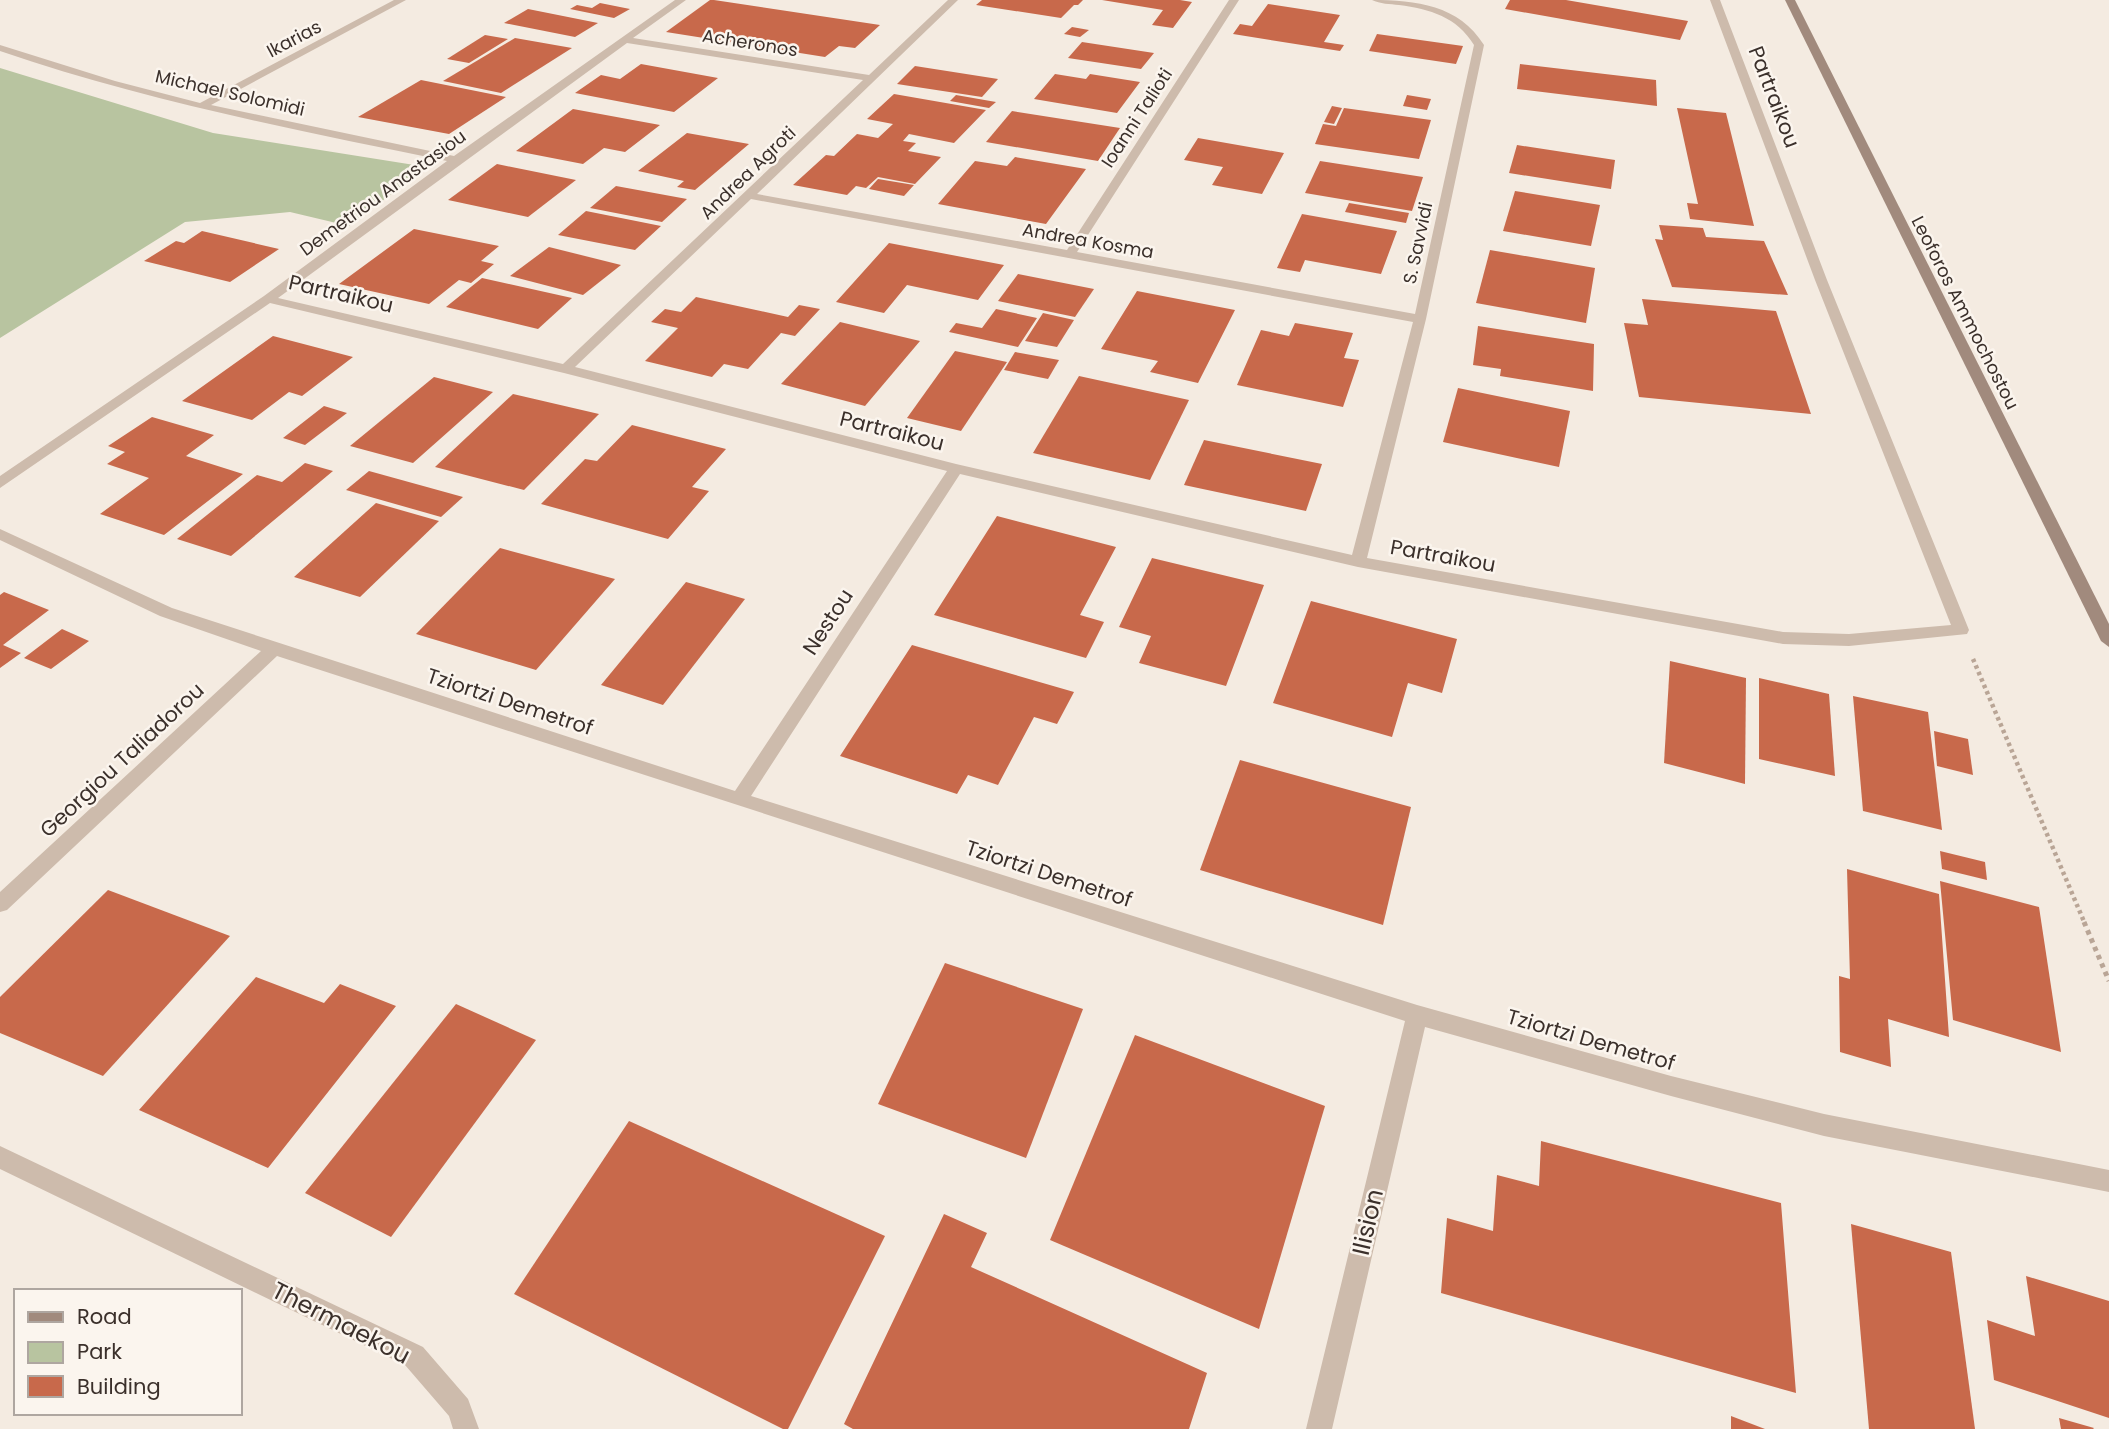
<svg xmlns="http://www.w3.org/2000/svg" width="2109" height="1429" font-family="Poppins,sans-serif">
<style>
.green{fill:#b8c4a0}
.building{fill:#c8694b}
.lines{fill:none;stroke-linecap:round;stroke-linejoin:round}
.path-far1{stroke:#b9a596;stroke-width:4.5;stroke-dasharray:3.5 3.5;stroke-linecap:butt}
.path{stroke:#b9a596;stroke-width:5;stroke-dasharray:4.5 4.5;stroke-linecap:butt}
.street{fill:#cdbbac;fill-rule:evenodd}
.secondary{fill:#a18a7d;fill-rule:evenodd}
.labels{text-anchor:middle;stroke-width:5;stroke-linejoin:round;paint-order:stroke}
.far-street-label{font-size:18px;fill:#3b302b;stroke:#fbf5ee}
.street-label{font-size:21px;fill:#3b302b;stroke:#fbf5ee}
.near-street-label{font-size:24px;fill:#3b302b;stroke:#fbf5ee}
</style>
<rect width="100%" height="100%" fill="#f4ebe1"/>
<!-- green -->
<polygon class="green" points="0,68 213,133 427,167 349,226 290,212 185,222 0,338"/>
<!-- building -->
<g class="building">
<polygon points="710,0 714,0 880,25 855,48 839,46 825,57 666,32"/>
<polygon points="982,0 1083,0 1078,5 1074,5 1061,18 976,5"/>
<polygon points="1102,0 1180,0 1192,2 1173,28 1152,25 1163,10"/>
<polygon points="1510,0 1566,0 1688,21 1680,40 1505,9"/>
<polygon points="600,3 630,9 614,18 570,9 577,5 592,8"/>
<polygon points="1268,4 1340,15 1324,42 1344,45 1340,51 1233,34 1240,24 1252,26"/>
<polygon points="528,9 598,23 575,37 504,23"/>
<polygon points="1072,27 1089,30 1080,37 1064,34"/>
<polygon points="1377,34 1463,46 1456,64 1369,51"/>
<polygon points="485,35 508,39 469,63 447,59"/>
<polygon points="515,38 572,48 501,93 443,81"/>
<polygon points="1082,42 1154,53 1141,69 1068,58"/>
<polygon points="641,64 718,78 674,112 575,93 601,75 620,79"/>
<polygon points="1520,64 1656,80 1657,106 1517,89"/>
<polygon points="915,66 998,79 982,97 897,84"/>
<polygon points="1055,74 1086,79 1090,74 1140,82 1117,113 1034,99"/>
<polygon points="421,80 506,97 449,134 358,117"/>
<polygon points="894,94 986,110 954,143 909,134 903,141 916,143 908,151 941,157 915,184 878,177 866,188 856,186 847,195 793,185 826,155 834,156 857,134 878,138 893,124 867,119"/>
<polygon points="956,95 996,102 989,108 950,101"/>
<polygon points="1407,95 1431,99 1427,110 1403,106"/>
<polygon points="1332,106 1342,108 1334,124 1324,122"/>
<polygon points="1344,108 1431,120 1419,159 1315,144 1323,124 1336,126"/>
<polygon points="1677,108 1726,113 1754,226 1690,219 1687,203 1698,204"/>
<polygon points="573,109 660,125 625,152 604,148 583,164 516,151"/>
<polygon points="1012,111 1120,128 1098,161 986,142"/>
<polygon points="687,133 749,144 695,190 677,187 684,181 638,171"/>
<polygon points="1198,138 1284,153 1262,194 1212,185 1223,167 1184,160"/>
<polygon points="1517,145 1615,160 1611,189 1509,173"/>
<polygon points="1015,157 1086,169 1046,224 938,204 975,161 1007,166"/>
<polygon points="1320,161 1423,177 1412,211 1305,193"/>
<polygon points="497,164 576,180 528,217 448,200"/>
<polygon points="878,179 914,185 904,196 869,189"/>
<polygon points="616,186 687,199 662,222 590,208"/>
<polygon points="1515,191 1600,205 1591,246 1503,231"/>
<polygon points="1349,203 1409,213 1406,223 1345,212"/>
<polygon points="586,211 661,226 635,250 558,235"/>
<polygon points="1302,214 1397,231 1381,274 1305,260 1300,272 1277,268"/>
<polygon points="1659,225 1703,228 1706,237 1764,241 1788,295 1672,287 1655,239 1663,240"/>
<polygon points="414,229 499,246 481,261 494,264 471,283 459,280 429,304 339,284"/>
<polygon points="202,231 279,249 230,282 144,261 176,241 184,243"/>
<polygon points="889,243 1004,265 978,300 907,285 884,313 836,302"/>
<polygon points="549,247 621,265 583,295 510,276"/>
<polygon points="1490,250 1595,268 1586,323 1476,303"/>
<polygon points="1018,274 1094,289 1075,317 998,301"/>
<polygon points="482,278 572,298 538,329 446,307"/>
<polygon points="1137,291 1235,310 1198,383 1150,372 1158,361 1101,349"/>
<polygon points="696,297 788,317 799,305 820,309 795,336 781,333 748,369 724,364 712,377 645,361 678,328 651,322 665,309 681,312"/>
<polygon points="1642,299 1776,311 1811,414 1639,397 1624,323 1648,325"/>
<polygon points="996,309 1037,318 1018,347 949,332 956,323 982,328"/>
<polygon points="1043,313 1074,320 1057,347 1025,341"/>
<polygon points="840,322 920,341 865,406 781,384"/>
<polygon points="1295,323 1353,333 1344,358 1359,360 1343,407 1237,385 1261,330 1289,336"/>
<polygon points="1478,326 1594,344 1593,391 1500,376 1501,369 1473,365"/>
<polygon points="273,336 353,357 302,396 289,392 252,420 182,401"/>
<polygon points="955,351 1007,362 961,431 907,418"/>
<polygon points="1015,352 1059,360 1048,379 1004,370"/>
<polygon points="1079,376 1189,400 1150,480 1033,453"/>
<polygon points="434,377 493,392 413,463 350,446"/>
<polygon points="1458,388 1570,411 1559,467 1443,442"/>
<polygon points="513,394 599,414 524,490 435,467"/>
<polygon points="324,406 347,413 305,445 283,438"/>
<polygon points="152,417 214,435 186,456 243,474 164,535 100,514 149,478 107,464 125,452 108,446"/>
<polygon points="632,425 726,449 692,487 709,491 668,539 541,504 585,459 597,461"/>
<polygon points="1204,440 1322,464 1306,511 1184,485"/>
<polygon points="305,463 333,471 231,556 177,539 257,475 282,482"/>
<polygon points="369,471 463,497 441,517 346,490"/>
<polygon points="376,503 439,521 360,597 294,577"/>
<polygon points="997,516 1116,547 1080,615 1104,622 1086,658 934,615"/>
<polygon points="500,548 615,579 536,670 416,634"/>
<polygon points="1152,558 1264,585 1226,686 1139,663 1151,636 1119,627"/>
<polygon points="686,582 745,599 663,705 601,685"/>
<polygon points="4,592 49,610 3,645 21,653 0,668 0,595"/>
<polygon points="1311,601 1457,639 1442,693 1408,683 1392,737 1273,703"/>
<polygon points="62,629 89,641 51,669 24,658"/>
<polygon points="912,645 1074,692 1057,724 1034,717 998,785 968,775 957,794 840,756"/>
<polygon points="1670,661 1746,678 1745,784 1664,763"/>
<polygon points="1759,678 1829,694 1835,776 1759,759"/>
<polygon points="1853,696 1928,712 1942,830 1863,811"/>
<polygon points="1934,731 1968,739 1973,775 1937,766"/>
<polygon points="1240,760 1411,807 1383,925 1200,870"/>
<polygon points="1940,851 1985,862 1987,880 1942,869"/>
<polygon points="1847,869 1939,894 1949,1037 1888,1019 1891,1067 1840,1052 1839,976 1850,979"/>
<polygon points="1940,881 2039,907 2061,1052 1953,1020"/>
<polygon points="108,890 230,936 103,1076 0,1033 0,997"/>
<polygon points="945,963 1083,1009 1026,1158 878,1104"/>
<polygon points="256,977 324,1003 340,984 396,1006 268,1168 139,1110"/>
<polygon points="456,1004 536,1040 391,1237 305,1193"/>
<polygon points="1135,1035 1325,1106 1259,1329 1050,1240"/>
<polygon points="629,1121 885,1236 788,1429 783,1429 514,1294"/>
<polygon points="1541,1141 1781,1203 1796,1393 1441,1293 1447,1218 1493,1231 1497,1175 1539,1186"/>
<polygon points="944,1214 987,1233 971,1267 1207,1373 1189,1429 853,1429 844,1424"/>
<polygon points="1851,1224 1951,1252 1975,1429 1869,1429"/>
<polygon points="2026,1276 2109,1301 2109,1418 1994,1380 1987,1320 2035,1336"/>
<polygon points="1731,1416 1765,1429 1731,1429"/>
<polygon points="2059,1418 2094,1428 2093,1429 2061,1429"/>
</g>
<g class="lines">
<!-- path-far1 -->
<polyline class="path-far1" points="1973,659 2085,924"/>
<!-- path -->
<polyline class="path" points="2084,922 2109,981"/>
<!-- street -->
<g class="street">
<path d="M394 0H406L211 105 454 156 675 0H686L633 38 869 75 948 0H958L757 194 1067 250 1229 0H1239L1077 252 1415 314 1474 45C1457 17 1430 9 1399 5 1390 4 1380 4 1372 0 1416 0 1459 5 1484 45L1426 319 1367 558 1783 632 1849 634 1951 625 1815 280 1710 0H1720L1827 280 1969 630 1967 634 1849 646 1783 644 1358 567 960 474 751 796 1417 1005 1671 1076 1824 1114 2109 1170V1192L1824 1136 1671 1096 1425 1027 1332 1429H1306L1405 1021 277 656 7 910 0 912V892L261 651 160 616 0 540V529L172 608 735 791 947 471 564 373 270 303 0 488V476L264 296 447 161C296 130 146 101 0 51V45L115 81 200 103ZM627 43 863 80 563 364 278 298ZM751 199 1413 322 1352 555 956 464 575 367Z"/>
<polygon points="0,1146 423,1347 468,1399 479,1429 453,1429 449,1416 405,1365 0,1169"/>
</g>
<!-- secondary -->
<polygon class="secondary" points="1785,0 1795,0 2109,624 2109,647 2101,641"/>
</g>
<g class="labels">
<!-- far-street labels -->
<g class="far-street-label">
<text transform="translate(294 39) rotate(-28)" y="6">Ikarias</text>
<text transform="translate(750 43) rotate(9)" y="6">Acheronos</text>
<text transform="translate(230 93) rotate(13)" y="6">Michael Solomidi</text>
<text transform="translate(1137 118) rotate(-57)" y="6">Ioanni Talioti</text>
<text transform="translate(748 173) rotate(-44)" y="6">Andrea Agroti</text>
<text transform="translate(383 193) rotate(-36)" y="6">Demetriou Anastasiou</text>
<text transform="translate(1088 241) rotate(10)" y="6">Andrea Kosma</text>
<text transform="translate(1418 243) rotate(-78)" y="6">S. Savvidi</text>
<text transform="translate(1965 313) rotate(63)" y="6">Leoforos Ammochostou</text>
</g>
<!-- street labels -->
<g class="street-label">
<text transform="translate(1774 97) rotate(69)" y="7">Partraikou</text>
<text transform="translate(341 294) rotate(13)" y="7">Partraikou</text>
<text transform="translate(892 431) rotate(14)" y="7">Partraikou</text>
<text transform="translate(1443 556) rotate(10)" y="7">Partraikou</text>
<text transform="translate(828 622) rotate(-57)" y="7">Nestou</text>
<text transform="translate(510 702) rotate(18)" y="7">Tziortzi Demetrof</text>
<text transform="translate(122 760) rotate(-43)" y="7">Georgiou Taliadorou</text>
<text transform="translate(1049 874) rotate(18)" y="7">Tziortzi Demetrof</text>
<text transform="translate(1591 1040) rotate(16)" y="7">Tziortzi Demetrof</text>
</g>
<!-- near-street labels -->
<g class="near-street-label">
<text transform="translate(1368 1222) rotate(-77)" y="8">Ilision</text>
<text transform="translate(341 1323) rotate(27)" y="8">Thermaekou</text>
</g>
</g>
<!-- legend -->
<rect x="14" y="1289" width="228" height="126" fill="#fbf5ee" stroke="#aea6a0" stroke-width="2"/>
<rect x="28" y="1312" width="35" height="10" fill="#a18a7d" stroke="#aea6a0" stroke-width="2"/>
<text x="77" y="1324" font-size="21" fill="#3b302b">Road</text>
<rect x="28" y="1342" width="35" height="21" fill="#b8c4a0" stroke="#aea6a0" stroke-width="2"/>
<text x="77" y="1359" font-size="21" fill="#3b302b">Park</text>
<rect x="28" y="1376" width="35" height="21" fill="#c8694b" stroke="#aea6a0" stroke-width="2"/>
<text x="77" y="1394" font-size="21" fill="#3b302b">Building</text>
</svg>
